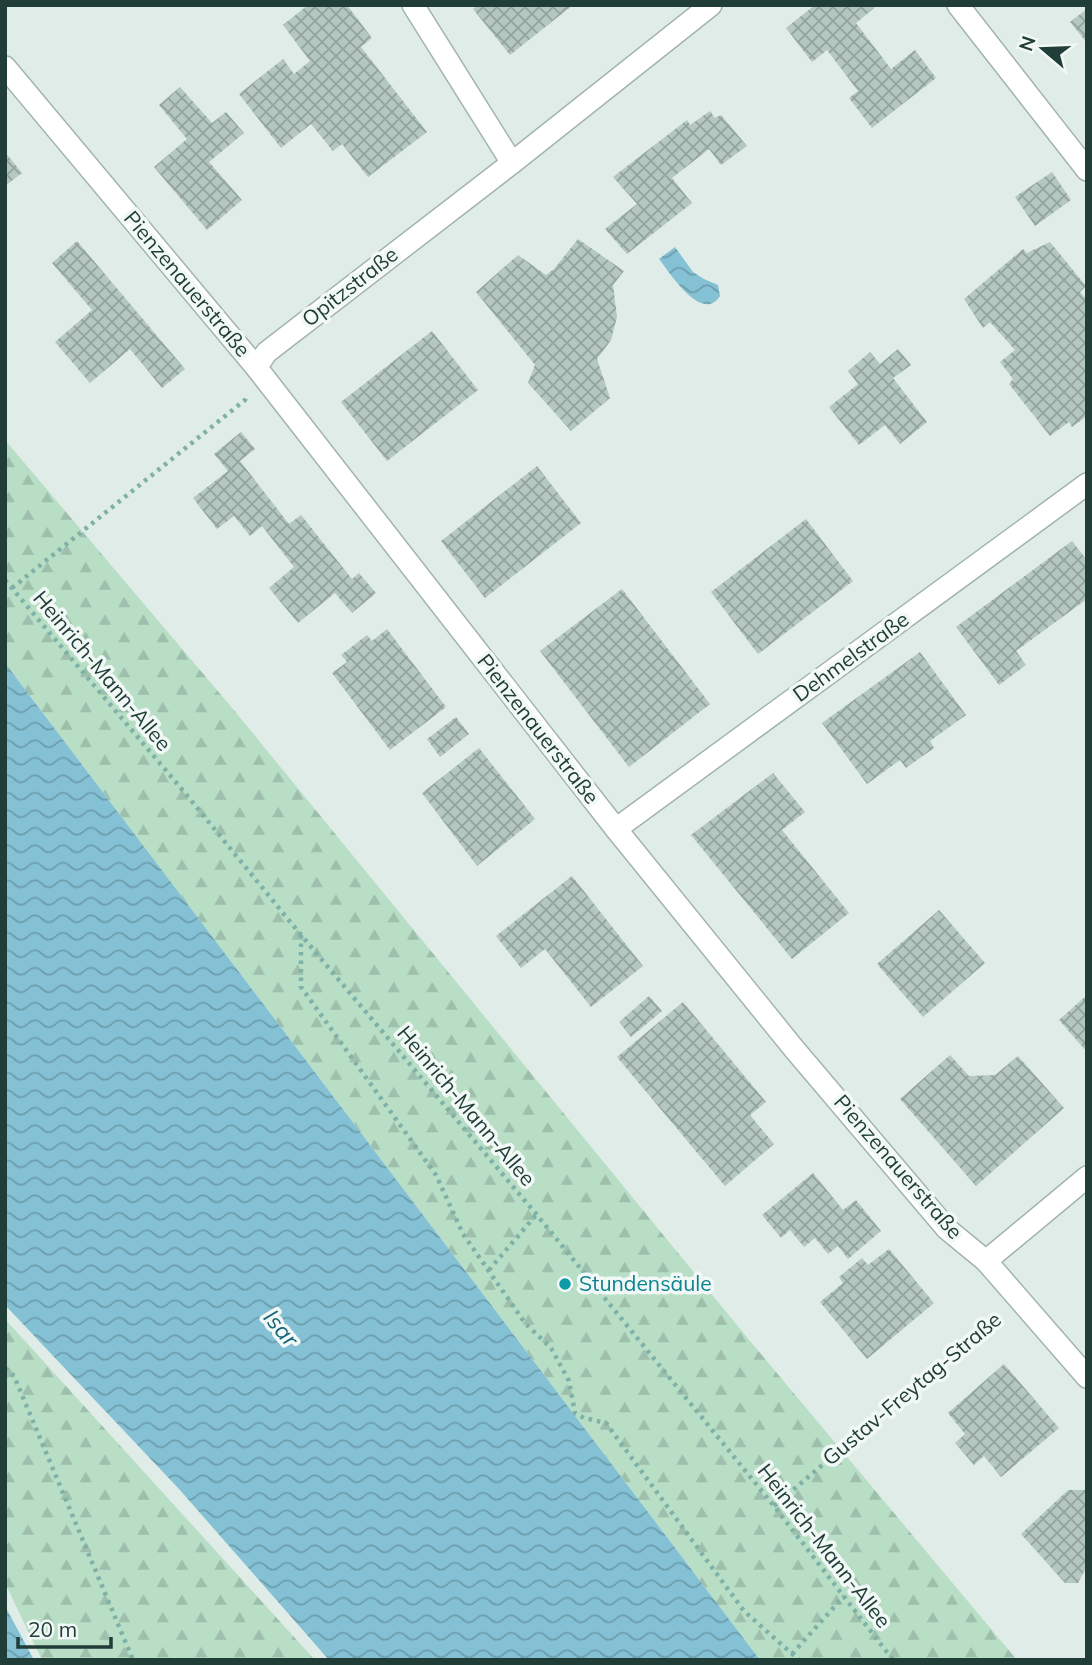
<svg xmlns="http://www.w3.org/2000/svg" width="1092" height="1665" font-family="Mulish,sans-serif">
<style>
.forest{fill:url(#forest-firs)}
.water{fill:url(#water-waves)}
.building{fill:url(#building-cross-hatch)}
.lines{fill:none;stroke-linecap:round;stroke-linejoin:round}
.minor-casing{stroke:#a3b4b0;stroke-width:24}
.path{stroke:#7fb1a6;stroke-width:4.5;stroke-dasharray:3.5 5;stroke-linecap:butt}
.minor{stroke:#fff;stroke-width:21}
.culture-dot{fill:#0f9aa8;stroke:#f1f8f5;stroke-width:2.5}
.labels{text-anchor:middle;stroke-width:7;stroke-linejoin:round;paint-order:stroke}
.street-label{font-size:21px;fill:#203d38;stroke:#f1f8f5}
.culture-label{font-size:21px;fill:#0d838f;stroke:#f1f8f5;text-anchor:start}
.water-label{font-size:23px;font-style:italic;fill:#17627c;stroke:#f1f8f5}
</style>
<defs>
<pattern id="forest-firs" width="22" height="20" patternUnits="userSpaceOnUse" patternTransform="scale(1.75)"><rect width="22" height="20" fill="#b8dec6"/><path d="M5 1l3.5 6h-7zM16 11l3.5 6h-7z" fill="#9ebfab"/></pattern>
<pattern id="water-waves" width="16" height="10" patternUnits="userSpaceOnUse" patternTransform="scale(1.75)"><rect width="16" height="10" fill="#85c1d4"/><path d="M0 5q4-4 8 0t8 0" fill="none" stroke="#6c9ead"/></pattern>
<pattern id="building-cross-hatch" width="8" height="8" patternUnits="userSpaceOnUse" patternTransform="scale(1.75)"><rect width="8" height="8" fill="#b5c7c1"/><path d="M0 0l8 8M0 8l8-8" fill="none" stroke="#93a39e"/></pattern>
</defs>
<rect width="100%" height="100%" fill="#e0ece8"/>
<!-- forest -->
<g class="forest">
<polygon points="5,440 233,709 750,1341 1017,1660 760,1660 5,663"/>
<polygon points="5,1319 315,1660 42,1660 5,1583"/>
</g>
<!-- water -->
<g class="water">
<path d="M675 247 693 272 704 279 718 285 720 296C702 324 670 273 659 259Z"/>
<polygon points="5,663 760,1660 329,1660 179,1489 5,1305"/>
<polygon points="5,1606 34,1660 5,1660"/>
</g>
<!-- building -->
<g class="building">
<polygon points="308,5 347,5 372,38 361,47 427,132 368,177 342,144 333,151 311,124 281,148 239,94 283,59 294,74 310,61 283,25"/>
<polygon points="478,5 573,5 510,55 473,9"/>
<polygon points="815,5 872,5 874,8 856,23 891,69 915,50 936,78 872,128 849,98 858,91 827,50 812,62 786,28"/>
<polygon points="1087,9 1087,43 1070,22"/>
<polygon points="180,87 212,123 226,112 244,133 209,162 242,200 207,230 154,167 187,139 159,105"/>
<polygon points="710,111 715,118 721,115 747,146 721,165 709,149 672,178 692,203 627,254 605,229 637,204 613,177 687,120 690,125"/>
<polygon points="5,152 22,173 5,186"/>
<polygon points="1052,172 1071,200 1035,226 1015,197"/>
<polygon points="578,239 624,271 613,285 617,317 611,340 597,359 610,398 571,431 528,383 535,365 476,292 518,255 546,275 554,269"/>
<polygon points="77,241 185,369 162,388 130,349 90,383 55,342 92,310 52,263"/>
<polygon points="1050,242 1086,286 1080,292 1087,300 1087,416 1072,427 1069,422 1050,436 1009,384 1013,379 1000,362 1015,350 990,322 983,328 964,299 1023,249 1027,253"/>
<polygon points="432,331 478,390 387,461 341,402"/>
<polygon points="898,349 911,365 893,378 927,422 900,444 885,425 859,445 829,407 858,384 848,371 870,352 880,364"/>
<polygon points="241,432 255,449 240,461 289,524 301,515 352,579 359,573 376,593 352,613 335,593 298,623 269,588 294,567 262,526 250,536 234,516 217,529 193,498 228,471 214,454"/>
<polygon points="537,466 581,523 485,598 441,541"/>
<polygon points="806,519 853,581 758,654 711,592"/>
<polygon points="1072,541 1087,560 1087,599 1016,651 1026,665 999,685 956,627"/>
<polygon points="622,589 710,704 629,767 540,651"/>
<polygon points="387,629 446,707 390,750 332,673 347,662 341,655 367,635 372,641"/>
<polygon points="920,652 966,715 930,741 934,748 906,768 900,760 867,784 822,723"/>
<polygon points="456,717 469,734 440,757 427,739"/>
<polygon points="479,748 535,819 477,866 422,793"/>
<polygon points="773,773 805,812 782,830 849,913 792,959 691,835"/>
<polygon points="572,876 643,966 591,1007 545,949 521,968 496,936"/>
<polygon points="939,910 985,963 923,1017 877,964"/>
<polygon points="1087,995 1087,1052 1059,1020"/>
<polygon points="649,996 662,1011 631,1037 619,1022"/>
<polygon points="683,1002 766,1102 750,1115 774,1144 725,1186 617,1057"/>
<polygon points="950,1055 969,1076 995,1075 1018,1056 1064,1108 976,1186 900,1099"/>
<polygon points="813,1173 843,1210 856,1200 881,1231 848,1259 838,1246 828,1254 815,1238 804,1247 790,1230 781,1238 762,1215"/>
<polygon points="889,1249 934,1303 867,1359 820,1302 843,1283 839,1277 862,1258 868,1265"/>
<polygon points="1004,1364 1059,1428 1001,1477 984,1456 974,1465 955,1443 965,1434 948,1413"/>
<polygon points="1068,1490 1087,1490 1087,1566 1078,1583 1065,1583 1021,1534"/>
</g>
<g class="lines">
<!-- minor casing -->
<g class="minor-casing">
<g id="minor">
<polyline points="413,5 512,163"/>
<polyline points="958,5 1087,170"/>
<polyline points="5,67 256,367 616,829 795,1050 947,1229 986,1261 1087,1377"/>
<polyline points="256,367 267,352 512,163 711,5"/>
<polyline points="616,829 1087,484"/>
<polyline points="986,1261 1087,1177"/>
</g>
</g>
<!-- path -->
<g class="path">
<polyline points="5,580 185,793 301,935 537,1215 774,1506 893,1660"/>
<polyline points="12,588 245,400 247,394"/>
<polyline points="301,935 301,987 436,1175 463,1234 525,1323 551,1348 569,1381 575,1413 584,1418 606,1423 744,1611 799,1660"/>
<polyline points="489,1270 536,1215"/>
<polyline points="5,1368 14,1376 133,1660"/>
<polyline points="774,1506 1001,1314"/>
<polyline points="792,1654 844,1596"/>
</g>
<!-- minor -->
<use href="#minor" class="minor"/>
</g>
<!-- markers -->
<circle class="culture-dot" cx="565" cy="1284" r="7"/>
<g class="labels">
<!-- street labels -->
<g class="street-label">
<text transform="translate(187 284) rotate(50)" y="7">Pienzenauerstraße</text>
<text transform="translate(350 287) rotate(-38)" y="7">Opitzstraße</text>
<text transform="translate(851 657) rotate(-36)" y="7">Dehmelstraße</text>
<text transform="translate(102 671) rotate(50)" y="7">Heinrich-Mann-Allee</text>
<text transform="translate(538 729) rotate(52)" y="7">Pienzenauerstraße</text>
<text transform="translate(466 1106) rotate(50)" y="7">Heinrich-Mann-Allee</text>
<text transform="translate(898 1167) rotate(49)" y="7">Pienzenauerstraße</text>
<text transform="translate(912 1389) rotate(-40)" y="7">Gustav-Freytag-Straße</text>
<text transform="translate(824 1546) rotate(52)" y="7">Heinrich-Mann-Allee</text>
</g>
<!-- culture labels -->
<g class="culture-label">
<text x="579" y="1291">Stundensäule</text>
</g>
<!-- water labels -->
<g class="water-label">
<text transform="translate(281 1328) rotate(50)" y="8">Isar</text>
</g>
</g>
<!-- border -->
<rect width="1092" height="1665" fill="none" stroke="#203d38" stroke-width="14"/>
<!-- north arrow -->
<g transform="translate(1043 49) rotate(289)" stroke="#f1f8f5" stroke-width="5" paint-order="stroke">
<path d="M0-5L12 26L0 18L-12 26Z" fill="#203d38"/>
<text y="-10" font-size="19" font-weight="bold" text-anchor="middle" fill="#203d38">N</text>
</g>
<!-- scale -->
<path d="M18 1637v10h93v-10" fill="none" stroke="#203d38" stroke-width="3.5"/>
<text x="28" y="1637" font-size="21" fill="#203d38" stroke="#f1f8f5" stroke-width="5" paint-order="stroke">20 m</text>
</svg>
